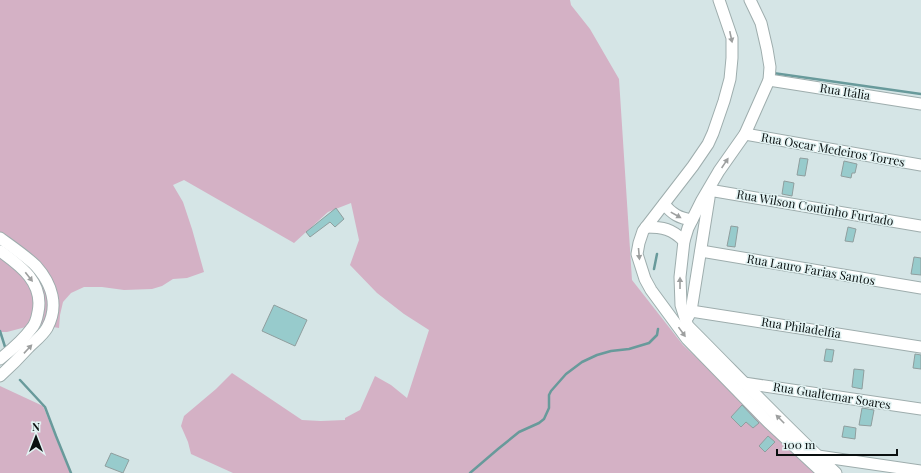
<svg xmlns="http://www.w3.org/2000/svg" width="921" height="473" font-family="'Playfair Display',serif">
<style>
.green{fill:#d4b1c5}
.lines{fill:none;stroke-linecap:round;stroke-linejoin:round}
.stream{stroke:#689a9b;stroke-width:2.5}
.building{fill:#97cbcc;stroke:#8f9e9e}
.minor-casing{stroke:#9eadad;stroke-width:13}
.minor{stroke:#fff;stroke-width:11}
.oneway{fill:#9d9f9f}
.labels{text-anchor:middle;stroke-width:3;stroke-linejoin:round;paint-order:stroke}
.street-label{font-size:12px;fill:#0a1010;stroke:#e2f3f3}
</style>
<rect width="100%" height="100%" fill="#d5e5e6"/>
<!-- green -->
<g class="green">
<polygon points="0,0 570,0 571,5 590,29 619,79 632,280 683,345 819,473 233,473 191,454 188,442 181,426 184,416 216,389 232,373 302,420 321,421 345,420 345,418 360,410 375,376 391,385 407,398 429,330 404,314 377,293 350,265 359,240 351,203 328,212 294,243 184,180 173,185 183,202 192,229 204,272 187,278 173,279 162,286 152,289 124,290 102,287 84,287 71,293 63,302 60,315 59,328 37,324 7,332 0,332"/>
<polygon points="0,386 43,406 70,473 0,473"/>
</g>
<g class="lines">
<!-- stream -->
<g class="stream">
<polyline points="773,73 921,94"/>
<polyline points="654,269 657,254"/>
<polyline points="0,331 6,350"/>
<polyline points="20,380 45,407 56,436 71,473"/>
<polyline points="470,473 498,449 519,432 539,423 544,419 549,408 549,395 551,391 566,374 582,362 597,355 611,351 629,349 649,343 657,335 658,329"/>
</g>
</g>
<!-- building -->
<g class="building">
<polygon points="800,158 808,159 805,176 797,175"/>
<polygon points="844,161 857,164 855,173 852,173 851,178 841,176"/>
<polygon points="784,181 794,183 792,196 782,194"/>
<polygon points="336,208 344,219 335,227 330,222 310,237 306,232"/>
<polygon points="731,226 738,227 735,247 727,246"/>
<polygon points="848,227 856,229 853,242 845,241"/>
<polygon points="914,257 921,258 921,275 911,274"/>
<polygon points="274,305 307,320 295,346 262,331"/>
<polygon points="826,349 834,350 832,362 824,361"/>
<polygon points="915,354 921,355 921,369 913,368"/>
<polygon points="854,369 864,370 862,389 852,387"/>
<polygon points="742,405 759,423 753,428 746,422 741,427 731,417"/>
<polygon points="862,408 874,410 871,426 859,425"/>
<polygon points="844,426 856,428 855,439 842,437"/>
<polygon points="768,436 775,442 765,452 759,446"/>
<polygon points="111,453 129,460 123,473 105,466"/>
</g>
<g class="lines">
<!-- minor casing -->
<g class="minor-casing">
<g id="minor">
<polyline points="719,0 732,38 732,58 730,79 724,101 713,133 708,144 693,166 643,231 639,243 637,254 645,279 651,290 687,339 768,422 823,473"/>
<path d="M750 0 761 23 767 49 770 67 769 80 745 134 719 171 702 200 688 228 684 241 680 277 681 305 686 321 688 326C737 375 785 426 836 473"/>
<polyline points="769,80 921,104"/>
<polyline points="745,134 921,165"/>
<path d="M664 204C672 214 679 218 692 220"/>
<path d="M646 227C663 227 672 229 684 241"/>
<path d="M0 238C11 246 27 257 36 266 52 284 59 306 47 328 43 335 34 342 28 348 19 358 10 367 0 376"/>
<path d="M0 251C21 266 44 283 38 312 37 318 35 325 31 329 23 340 10 351 0 359"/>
<polyline points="701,251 921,288"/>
<polyline points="691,311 709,198 709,190 921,226"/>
<polyline points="688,317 691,311 921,347"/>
<polyline points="744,383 921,409"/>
<polyline points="818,456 921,471"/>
</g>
</g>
<!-- minor -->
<use href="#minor" class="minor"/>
</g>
<!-- one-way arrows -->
<defs><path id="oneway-solid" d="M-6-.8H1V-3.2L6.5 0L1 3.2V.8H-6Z"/></defs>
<g class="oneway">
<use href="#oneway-solid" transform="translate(731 37) rotate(78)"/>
<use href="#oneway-solid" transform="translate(725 163) rotate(-56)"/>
<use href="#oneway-solid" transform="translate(676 215) rotate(29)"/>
<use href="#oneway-solid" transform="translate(639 254) rotate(85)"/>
<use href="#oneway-solid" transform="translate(29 277) rotate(52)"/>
<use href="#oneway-solid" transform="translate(680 283) rotate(-90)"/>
<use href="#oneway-solid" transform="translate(682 332) rotate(54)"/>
<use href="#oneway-solid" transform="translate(28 349) rotate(-47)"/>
<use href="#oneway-solid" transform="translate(780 419) rotate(-135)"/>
</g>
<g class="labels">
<!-- street labels -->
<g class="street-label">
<text transform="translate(845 92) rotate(9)" y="4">Rua Itália</text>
<text transform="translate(833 150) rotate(10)" y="4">Rua Oscar Medeiros Torres</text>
<text transform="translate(815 208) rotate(10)" y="4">Rua Wilson Coutinho Furtado</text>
<text transform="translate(811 270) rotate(10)" y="4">Rua Lauro Farias Santos</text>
<text transform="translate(801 328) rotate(9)" y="4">Rua Philadelfia</text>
<text transform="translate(832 396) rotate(9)" y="4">Rua Gualtemar Soares</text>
</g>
</g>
<!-- north arrow -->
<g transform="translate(36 437)" stroke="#e2f3f3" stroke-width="3" paint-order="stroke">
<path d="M0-3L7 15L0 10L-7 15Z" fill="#0a1010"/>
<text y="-6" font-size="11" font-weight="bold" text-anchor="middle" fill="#0a1010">N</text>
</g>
<!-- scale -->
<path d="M777 449v6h120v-6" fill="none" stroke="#0a1010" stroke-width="2"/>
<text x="783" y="449" font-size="12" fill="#0a1010" stroke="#e2f3f3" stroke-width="3" paint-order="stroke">100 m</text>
</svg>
